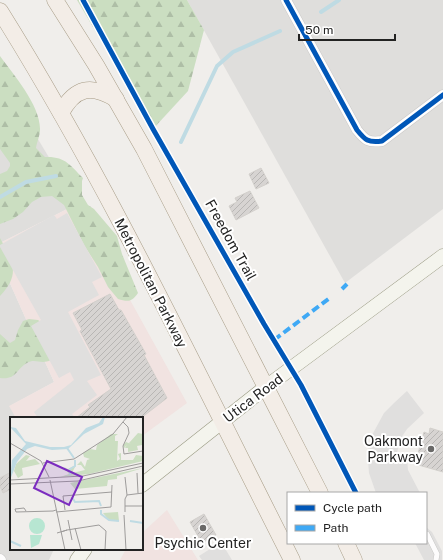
<svg xmlns="http://www.w3.org/2000/svg" width="443" height="560" font-family="'Public Sans',sans-serif">
<style>
.residential{fill:#dfdedc}
.commercial{fill:#f1e3e1}
.forest{fill:url(#forest-firs)}
.parking{fill:#e0dfde}
.lines{fill:none;stroke-linecap:round;stroke-linejoin:round}
.stream{stroke:#bfdbe3;stroke-width:4}
.building{fill:url(#building-hatch);stroke:#d3d0cc}
.lane-casing{stroke:#c9c8c7;stroke-width:6}
.street-casing{stroke:#c9c8c7;stroke-width:11}
.secondary-casing{stroke:#999a82;stroke-width:15}
.primary-casing{stroke:#a79c86;stroke-width:17}
.lane{stroke:#fdfcfc;stroke-width:5}
.street{stroke:#fdfcfc;stroke-width:10}
.secondary{stroke:#f4f4ed;stroke-width:14}
.primary{stroke:#f3ede7;stroke-width:16}
.quiet{stroke:#3fa9f5;stroke-width:4;stroke-dasharray:8 4;stroke-linecap:butt}
.cycleway-casing{stroke:#fff;stroke-width:8}
.cycleway{stroke:#0057b8;stroke-width:5}
.poi-dot{fill:#6a6968;stroke:#fff;stroke-width:1.5}
.labels{text-anchor:middle;stroke-width:4;stroke-linejoin:round;paint-order:stroke}
.street-label{font-size:14px;fill:#222;stroke:#fff}
.poi-label{font-size:14px;fill:#222;stroke:#fff;text-anchor:end}
.inset-river{fill:none;stroke:#bfdbe3;stroke-width:2}
.inset-road{fill:none;stroke:#9e9c9b;stroke-width:1}
.view{fill:#7b2cbf;fill-opacity:0.15;stroke:#7b2cbf;stroke-width:2}
.inset-edge{fill:none;stroke:#222;stroke-width:2}
</style>
<defs>
<pattern id="forest-firs" width="22" height="20" patternUnits="userSpaceOnUse"><rect width="22" height="20" fill="#cbdec1"/><path d="M5 1l3.5 6h-7zM16 11l3.5 6h-7z" fill="#aebea6"/></pattern>
<pattern id="building-hatch" width="6" height="6" patternUnits="userSpaceOnUse"><rect width="6" height="6" fill="#d7d4d2"/><path d="M-1 1l2-2M0 6l6-6M5 7l2-2" fill="none" stroke="#b8b6b4"/></pattern>
</defs>
<rect width="100%" height="100%" fill="#f0eeeb"/>
<!-- residential -->
<g class="residential">
<polygon points="187,0 443,0 443,209 345,283"/>
<polygon points="0,76 77,204 0,243"/>
<polygon points="0,261 54,382 10,406 16,418 11,418 11,549 54,549 49,560 0,560"/>
</g>
<!-- commercial -->
<g class="commercial">
<polygon points="77,204 187,403 142,436 142,418 16,418 9,406 54,382 0,261 0,243"/>
<polygon points="167,510 198,560 120,560 126,549 142,549 142,533"/>
</g>
<!-- forest -->
<g class="forest">
<polygon points="77,0 187,0 204,30 188,91 153,129"/>
<path d="M0 56C13 74 41 106 40 130 40 135 37 142 36 148L45 157C65 156 70 165 83 178L82 181V195L88 205 94 209 117 236 122 254 138 293C132 302 128 302 118 299L108 287 98 267 84 245 64 205 52 196 41 197 32 202 23 212 13 219 0 224V174L7 171 10 166V163L0 149Z"/>
<path d="M0 238C13 262 21 274 0 296Z"/>
<path d="M29 319 38 320 45 325 51 360C41 365 35 358 27 363 16 369 17 380 0 378V334L10 343 15 340 18 330 23 321Z"/>
</g>
<!-- parking -->
<g class="parking">
<polygon points="67,213 102,277 92,282 99,295 68,312 101,375 87,381 97,395 72,414 75,418 38,418 34,412 74,380 70,372 59,378 31,326 41,320 0,247 0,245 54,215 57,219"/>
<polygon points="407,391 424,413 407,429 401,438 396,456 407,458 408,470 420,493 376,493 369,473 368,461 368,450 371,437 384,413 394,403"/>
<polygon points="426,527 432,532 442,551 442,560 424,560 415,543 426,543"/>
<polygon points="221,542 232,560 202,560 199,556"/>
</g>
<g class="lines">
<!-- stream -->
<g class="stream">
<polyline points="321,12 339,0"/>
<polyline points="181,142 217,66 233,52 280,31"/>
<polyline points="0,197 26,182 56,176"/>
</g>
</g>
<!-- building -->
<g class="building">
<polygon points="261,168 269,183 256,189 249,174"/>
<polygon points="250,191 259,208 236,220 229,206 237,202 235,198"/>
<polygon points="110,294 119,310 121,310 146,354 144,355 167,398 141,418 76,418 90,407 88,405 111,389 80,331 82,330 73,313"/>
<polygon points="430,428 443,432 443,472 415,464 424,432 429,434"/>
<polygon points="11,472 11,489 3,493 0,486 0,478"/>
<polygon points="204,514 216,535 202,543 190,522"/>
</g>
<g class="lines">
<!-- lane casing -->
<g class="lane-casing">
<polyline id="lane" points="426,534 427,534 437,554 436,560"/>
</g>
<!-- street casing -->
<g class="street-casing">
<g id="street">
<path d="M286 0 357 130C365 140 368 143 382 141L443 95"/>
<polyline points="0,559 1,560"/>
</g>
</g>
<!-- secondary casing -->
<g class="secondary-casing">
<g id="secondary">
<polyline points="142,485 266,387 443,256"/>
<polyline points="77,560 85,549"/>
</g>
</g>
<!-- primary casing -->
<g class="primary-casing">
<g id="primary">
<polyline points="55,0 96,65 144,149 320,493"/>
<path d="M0 11C110 187 198 375 292 560"/>
<path d="M61 113C75 87 91 84 116 99"/>
<polyline points="346,543 354,560"/>
</g>
</g>
<!-- lane -->
<use href="#lane" class="lane"/>
<!-- street -->
<use href="#street" class="street"/>
<!-- secondary -->
<use href="#secondary" class="secondary"/>
<!-- primary -->
<use href="#primary" class="primary"/>
<!-- quiet -->
<g class="quiet">
<polyline points="342,289 347,284"/>
<polyline points="274,340 331,297"/>
</g>
<!-- cycleway casing -->
<g class="cycleway-casing">
<g id="cycleway">
<polyline points="83,0 153,129 264,324 301,385 356,493"/>
<path d="M286 0 357 130C365 140 368 143 382 141L443 95"/>
</g>
</g>
<!-- cycleway -->
<use href="#cycleway" class="cycleway"/>
</g>
<!-- markers -->
<g class="poi-dot">
<circle cx="431" cy="449" r="4"/>
<circle cx="203" cy="528" r="4"/>
</g>
<g class="labels">
<!-- street labels -->
<g class="street-label">
<text transform="translate(231 240) rotate(61)" y="5">Freedom Trail</text>
<text transform="translate(151 283) rotate(63)" y="5">Metropolitan Parkway</text>
<text transform="translate(253 398) rotate(-37)" y="5">Utica Road</text>
</g>
<!-- poi labels -->
<g class="poi-label">
<text x="423" y="446">Oakmont<tspan x="423" dy="16">Parkway</tspan></text>
<text x="203" y="548" text-anchor="middle">Psychic Center</text>
</g>
</g>
<!-- overview -->
<g transform="translate(10 417)">
<rect width="133" height="133" fill="#f0eeeb"/>
<path d="M128 16 133 17V31L132 28 127 29 128 33 118 35V31H115L117 28 114 31 113 28 116 25 121 27 119 26ZM101 17H108L105 19V24H108L107 44 110 42 108 37 111 36V43H123L126 38 133 39V44L79 57 50 60 59 57 54 50 58 52 66 48 62 56 75 53 71 48H67L71 44 75 50 77 43 80 42 74 40 73 36 80 32 86 33 87 28ZM16 38 20 39 16 44 25 42 30 47 12 51 13 58 8 61 4 54 6 47ZM133 51 107 59V62L98 63 97 69 65 72 60 66ZM108 95 109 104 99 103 93 96Z" fill="#cbdec1"/>
<path d="M19 109a8 8 0 1 1 16 0a8 8 0 1 1-16 0ZM32 118 29 127 21 131 20 118Z" fill="#b7e6d2"/>
<path d="M93 0H95L93 7 74 17 58 32 42 33 25 29 17 32 7 45 0 63 2 43 16 27 0 10 6 11 15 24 40 30H54L61 28 76 11 89 6Z" fill="#bfdbe3"/>
<path class="inset-river" d="M57 31 64 41M60 58V52L65 49V43M62 80 65 85 89 84 91 89M91 93V97L99 103 109 104M120 104 133 106M0 124 11 129"/>
<path class="inset-road" d="M113 5 118 10 119 16 113 29 114 37 133 34M0 26 31 44 39 60M33 46 64 42 103 17 117 0M127 56 128 76M115 60 117 78M0 63 73 59 133 46M40 63 55 133M0 67 68 64 133 49M117 78 133 76M115 89H133M55 93 53 79 102 75M16 94 14 91 5 92 6 95 43 94 46 93M46 95 101 90 102 68M115 95V82L117 78M114 98 116 133M58 103 62 123M89 108 96 114 95 133M65 111 71 133M57 113 89 108M47 116 57 113 51 115"/>
<path class="view" d="M37 44 72 60 59 88 24 71Z"/>
<rect width="133" height="133" class="inset-edge"/>
</g>
<!-- legend -->
<rect x="287" y="492" width="140" height="52" fill="#ffffff" stroke="#a7a7a7"/>
<rect x="295" y="505" width="20" height="6" fill="#0057b8" stroke="#a7a7a7"/>
<text x="323" y="512" font-size="12" fill="#222222">Cycle path</text>
<rect x="295" y="525" width="20" height="6" fill="#3fa9f5" stroke="#a7a7a7"/>
<text x="323" y="532" font-size="12" fill="#222222">Path</text>
<!-- scale -->
<path d="M299 34v6h96v-6" fill="none" stroke="#222222" stroke-width="2"/>
<text x="305" y="34" font-size="12" fill="#222222" stroke="#ffffff" stroke-width="3" paint-order="stroke">50 m</text>
</svg>
